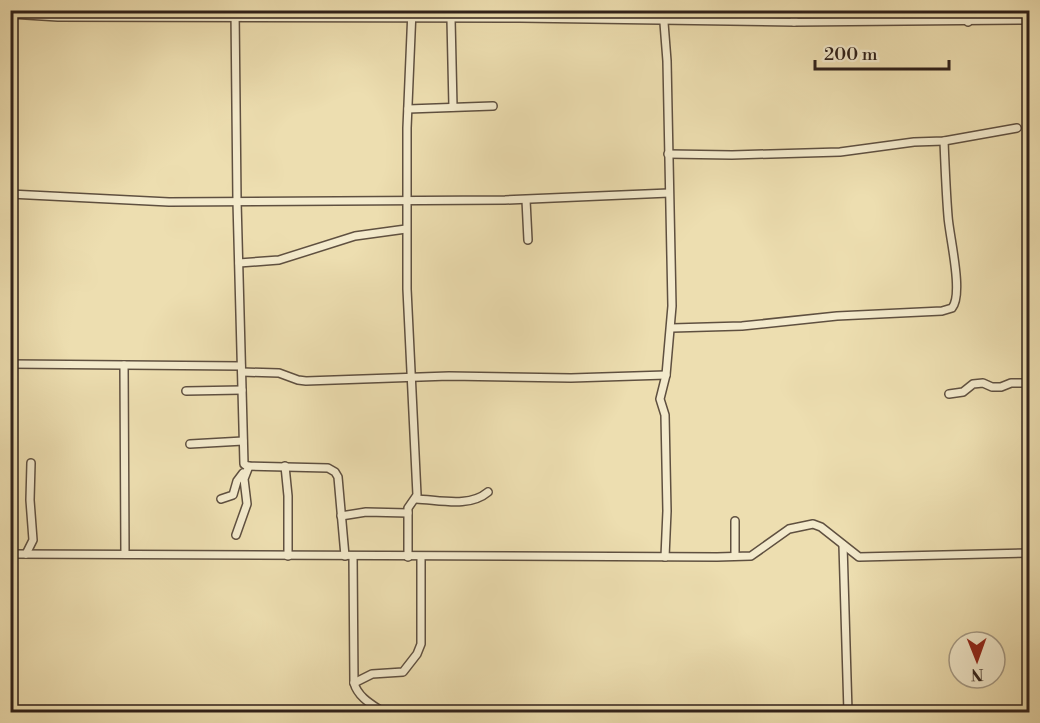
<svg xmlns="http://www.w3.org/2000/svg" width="1040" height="723" font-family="'Libre Bodoni',serif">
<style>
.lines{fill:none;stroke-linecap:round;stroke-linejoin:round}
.minor-casing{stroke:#5f5040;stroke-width:10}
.minor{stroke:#f3eacc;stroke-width:7}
</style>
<rect width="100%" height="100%" fill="#eddeb0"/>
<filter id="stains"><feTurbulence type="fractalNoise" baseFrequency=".00333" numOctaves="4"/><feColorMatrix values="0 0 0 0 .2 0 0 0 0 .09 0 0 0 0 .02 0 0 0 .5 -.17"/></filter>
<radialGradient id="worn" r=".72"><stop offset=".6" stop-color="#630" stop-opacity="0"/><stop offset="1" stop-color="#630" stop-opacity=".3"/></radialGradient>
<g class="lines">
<!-- minor casing -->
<g class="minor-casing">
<g id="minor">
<polyline points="235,10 237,201 244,464 247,466 328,468 335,472 338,477 345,556"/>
<polyline points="663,10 667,61 672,306 666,375 660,399 665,415 667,511 665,557"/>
<polyline points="966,10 968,22"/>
<polyline points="10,14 58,17 520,18 794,22 1030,20"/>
<polyline points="451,19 453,107"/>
<polyline points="794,22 794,10"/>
<polyline points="408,109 493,106"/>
<polyline points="668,154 732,155 840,152 914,142 944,141 1017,128"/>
<polyline points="10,194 169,202 505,200 669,193"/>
<polyline points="526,200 528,240"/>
<polyline points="239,263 279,260 355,236 406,229"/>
<path d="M672 328 742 326 837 316 942 311 952 308C964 294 949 235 948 216 946 191 945 166 944 141"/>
<polyline points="10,364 241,366"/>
<polyline points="124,365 125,554"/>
<polyline points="242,372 279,373 298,380 306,381 449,376 571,378 666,375"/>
<polyline points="186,391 242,390"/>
<polyline points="949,394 963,392 973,384 983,383 992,387 1001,387 1011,383 1030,383"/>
<polyline points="190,444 243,441"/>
<polyline points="285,466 288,496 288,556"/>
<polyline points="221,499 233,495 237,481 243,473"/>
<path d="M416 499C440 500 469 508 488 492"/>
<polyline points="341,516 366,512 408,513"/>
<polyline points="735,521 735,556"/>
<polyline points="236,535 247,504 244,479 249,466"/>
<polyline points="843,545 848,712"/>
<polyline points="10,554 717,557 751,556 789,529 813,524 821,527 859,557 1030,553"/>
<polyline points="26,554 33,540 30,500 31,463"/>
<path d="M353 556 354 683C358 697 371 704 383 712"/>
<polyline points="408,557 408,508 417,495 407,289 407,128 412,10"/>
<polyline points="354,683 372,674 403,672 417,654 421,644 421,557"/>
</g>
</g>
<!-- minor -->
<use href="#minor" class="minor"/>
</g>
<!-- margin -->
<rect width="1040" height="723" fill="none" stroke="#eddeb0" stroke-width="36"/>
<rect x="12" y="12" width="1016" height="699" fill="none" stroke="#30211a" stroke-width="3"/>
<rect x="18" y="18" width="1004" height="687" fill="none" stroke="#30211a" stroke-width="1.5"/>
<!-- north arrow -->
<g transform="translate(977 660) rotate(179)"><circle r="28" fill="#f3eacc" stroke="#a59a85" stroke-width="1.5"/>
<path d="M0-4.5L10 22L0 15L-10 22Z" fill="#8f2418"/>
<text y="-9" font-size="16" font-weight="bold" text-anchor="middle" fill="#30211a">N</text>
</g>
<!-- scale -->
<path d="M815 60v9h134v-9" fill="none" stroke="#30211a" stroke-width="3"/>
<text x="824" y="60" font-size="18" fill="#30211a" stroke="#f3eacc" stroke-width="4.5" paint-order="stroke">200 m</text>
<rect width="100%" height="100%" filter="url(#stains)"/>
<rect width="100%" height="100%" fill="url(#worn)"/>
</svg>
